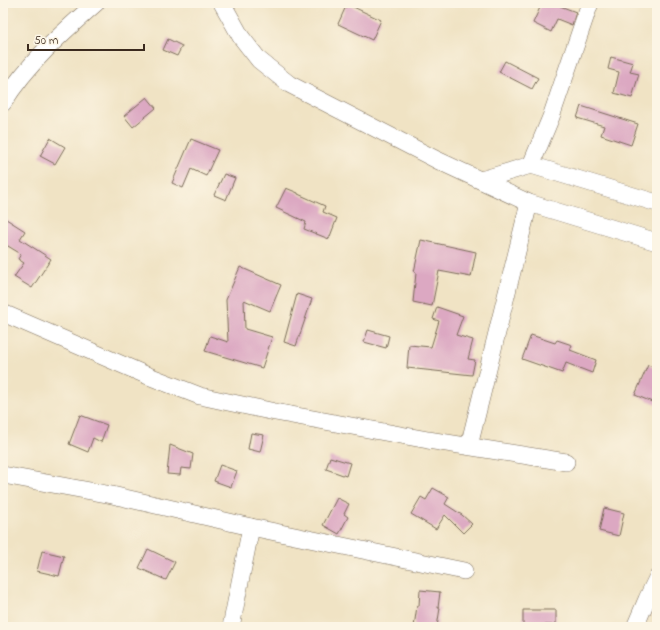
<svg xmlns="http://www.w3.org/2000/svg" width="660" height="630" font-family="'Indie Flower',sans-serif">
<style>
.building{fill:#dca8c2}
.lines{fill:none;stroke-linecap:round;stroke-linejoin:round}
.street-casing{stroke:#7a6b58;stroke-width:18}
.street{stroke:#fff;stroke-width:17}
</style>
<rect width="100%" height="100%" fill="#fcf5e5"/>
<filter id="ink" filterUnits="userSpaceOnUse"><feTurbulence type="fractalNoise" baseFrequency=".025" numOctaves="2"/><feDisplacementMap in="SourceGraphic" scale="8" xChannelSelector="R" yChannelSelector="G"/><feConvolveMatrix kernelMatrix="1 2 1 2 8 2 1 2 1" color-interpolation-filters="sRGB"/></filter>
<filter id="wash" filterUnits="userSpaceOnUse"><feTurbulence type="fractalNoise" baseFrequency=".012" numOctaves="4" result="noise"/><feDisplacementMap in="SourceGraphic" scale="16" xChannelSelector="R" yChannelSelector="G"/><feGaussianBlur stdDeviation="0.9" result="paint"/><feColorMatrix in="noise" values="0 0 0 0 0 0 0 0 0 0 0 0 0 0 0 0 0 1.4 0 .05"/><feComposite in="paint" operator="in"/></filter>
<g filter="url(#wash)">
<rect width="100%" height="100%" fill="#f0e3c4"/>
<g id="blocks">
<!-- building -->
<g class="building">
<polygon points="542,3 562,3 560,6 576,12 572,25 557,19 551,32 533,23"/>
<polygon points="347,4 381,20 372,40 338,24"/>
<polygon points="168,39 182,46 177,56 163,50"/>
<polygon points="611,57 633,63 630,72 639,74 632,98 614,93 619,72 608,69"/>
<polygon points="505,61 538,78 532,89 499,72"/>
<polygon points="147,97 156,108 133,127 124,116"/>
<polygon points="581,106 638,124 631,145 601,135 604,126 577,118"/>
<polygon points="50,138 65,147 55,164 40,156"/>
<polygon points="191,139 218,150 206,176 191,169 183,188 172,183"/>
<polygon points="224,174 235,178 226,200 214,195"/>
<polygon points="286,188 298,193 298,194 325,206 323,212 337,218 329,239 304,229 306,222 276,208"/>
<polygon points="3,217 25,231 20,239 51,259 32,288 14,277 24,263 18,259 21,254 3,243"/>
<polygon points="421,240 476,252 471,277 439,271 432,306 413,302 416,273 414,272"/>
<polygon points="240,267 281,285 270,311 244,300 245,329 272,337 262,368 205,351 210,336 228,342 226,300"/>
<polygon points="297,294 312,299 296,346 284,342"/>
<polygon points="437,307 463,316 456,335 473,340 468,359 475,360 472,375 407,368 409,345 431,347 439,321 433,319"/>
<polygon points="368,330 389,336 386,348 364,342"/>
<polygon points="531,335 555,343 557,340 572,345 570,350 596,360 592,373 566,363 562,373 522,359"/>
<polygon points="648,365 657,369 657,404 635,395"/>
<polygon points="80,415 107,425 101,442 93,438 88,452 69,444"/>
<polygon points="251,433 264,435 260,452 248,449"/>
<polygon points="170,445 193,454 191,469 181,468 180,475 167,474"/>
<polygon points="330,457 350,463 346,476 326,469"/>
<polygon points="220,465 237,471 231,487 214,481"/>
<polygon points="433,488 449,497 445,504 462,515 472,524 463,533 445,515 436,529 411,514 421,497 426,500"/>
<polygon points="337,498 349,504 344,514 348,517 339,534 323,525"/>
<polygon points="604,508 624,513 619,536 599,531"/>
<polygon points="148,549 175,562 166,580 139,568"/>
<polygon points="42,551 64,556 59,576 37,571"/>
<polygon points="420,590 440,592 438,608 440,608 437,627 414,627 417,606 419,606"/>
<polygon points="523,610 556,610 556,625 545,625 545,627 523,627"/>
</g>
</g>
</g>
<g filter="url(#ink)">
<use href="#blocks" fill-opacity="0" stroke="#7a6b58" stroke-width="1"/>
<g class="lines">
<!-- street casing -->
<g class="street-casing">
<g id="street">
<polyline points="222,3 241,37 259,60 289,84 437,160 529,203 657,242"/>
<path d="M3 103C27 64 62 33 96 3"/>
<polyline points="531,165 551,117 590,3"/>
<polyline points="481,180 531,165 657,203"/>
<polyline points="3,313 146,375 200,396 275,412 428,440 566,462"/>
<polyline points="469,446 529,203"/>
<polyline points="3,475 112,495 251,527 464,571"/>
<polyline points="231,627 251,527"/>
<polyline points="635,627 647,599 657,578"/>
</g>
</g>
<!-- street -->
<use href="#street" class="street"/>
</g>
</g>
<!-- margin -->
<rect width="660" height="630" fill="none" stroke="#fcf5e5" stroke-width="16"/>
<!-- scale -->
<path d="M28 44v6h116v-6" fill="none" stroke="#3b2a1e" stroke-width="2"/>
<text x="34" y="44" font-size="12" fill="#3b2a1e" stroke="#fcf5e5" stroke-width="3" paint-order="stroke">50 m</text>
</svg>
